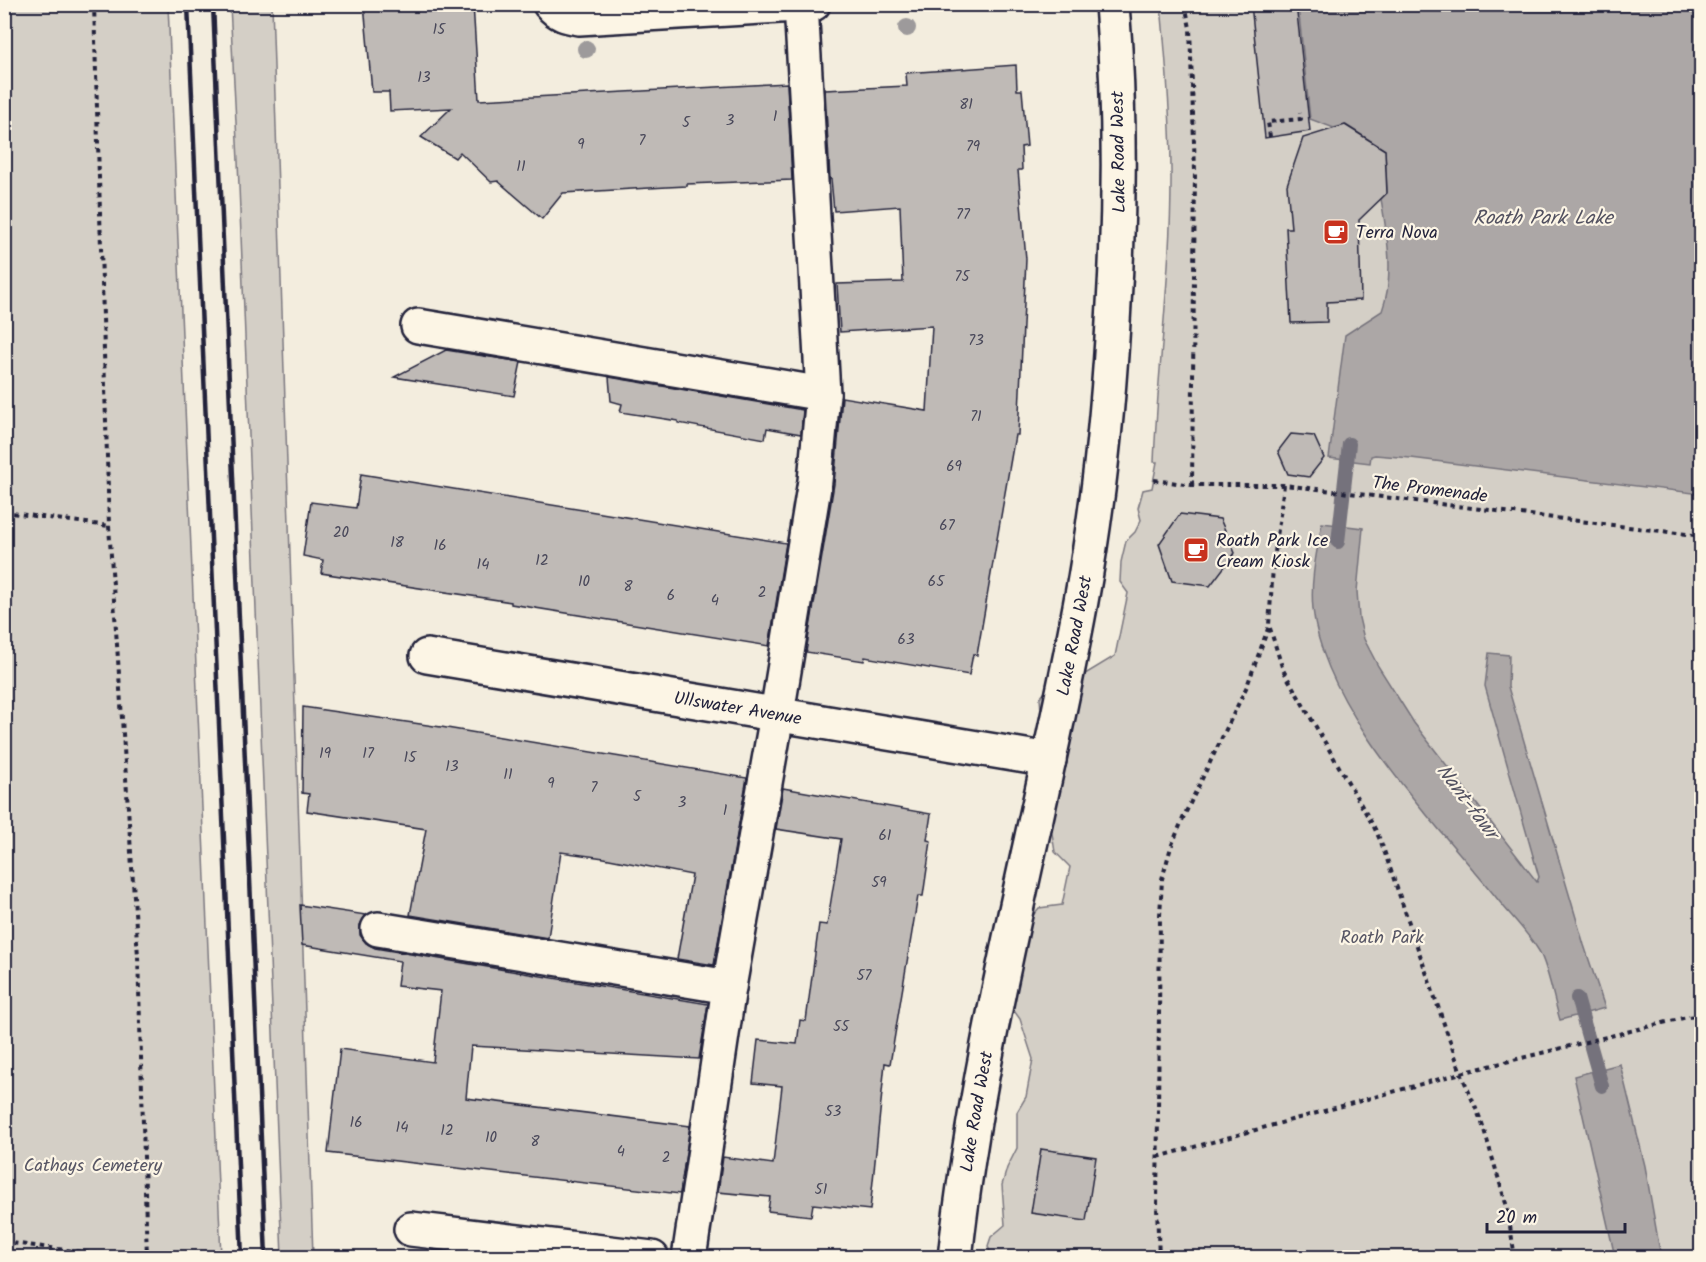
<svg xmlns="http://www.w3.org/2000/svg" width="1706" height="1262" font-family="Kalam,sans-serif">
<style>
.green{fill:#d4cfc6;stroke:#7b7880;stroke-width:1.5}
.water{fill:#aca7a6;stroke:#75727b;stroke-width:1.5}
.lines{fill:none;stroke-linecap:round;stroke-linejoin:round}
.stream{stroke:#75727b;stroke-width:14}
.building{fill:#bfbab6;stroke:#22223b;stroke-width:1.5}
.minor-casing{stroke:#22223b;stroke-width:38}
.path{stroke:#22223b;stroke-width:4;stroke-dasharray:4.5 4.5;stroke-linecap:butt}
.minor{stroke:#fcf5e5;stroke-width:33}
.rail{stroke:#22223b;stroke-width:4.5}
.tree{fill:#9d9a9b}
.labels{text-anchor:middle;stroke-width:4.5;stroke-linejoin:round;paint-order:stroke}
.number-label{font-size:15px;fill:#49485a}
.street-label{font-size:18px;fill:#22223b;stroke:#fcf5e5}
.poi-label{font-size:18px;fill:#22223b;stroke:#fcf5e5;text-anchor:start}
.park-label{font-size:18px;fill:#575665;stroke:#fcf5e5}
.water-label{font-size:20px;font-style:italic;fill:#525160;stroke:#fcf5e5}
</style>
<rect width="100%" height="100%" fill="#f3edde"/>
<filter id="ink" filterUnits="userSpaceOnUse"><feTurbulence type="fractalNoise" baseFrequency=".0167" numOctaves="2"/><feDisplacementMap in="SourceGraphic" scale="12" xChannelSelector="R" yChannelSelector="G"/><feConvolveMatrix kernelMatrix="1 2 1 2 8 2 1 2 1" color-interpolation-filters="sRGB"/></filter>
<g filter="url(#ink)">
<!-- green -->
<g class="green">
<polygon points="4,5 168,5 221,1257 5,1257"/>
<polygon points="230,5 272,5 313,1257 282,1257 238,161"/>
<path d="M1161 5H1701V1257L992 1258 988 1246 991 1237 1005 1225 1002 1185 1007 1168 1017 1148V1112L1026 1097 1033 1059 1020 1019 1007 1001 1029 920 1039 908 1062 905 1070 867 1055 852 1051 827 1034 786 1028 776V770L1049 728 1041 712 1040 698 1050 686 1077 679 1115 656 1128 593 1120 582 1121 562 1126 541 1135 532 1141 520 1138 508 1143 490 1152 488 1157 462H1154C1158 364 1172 267 1171 169 1171 115 1166 59 1161 5Z"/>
</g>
<!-- water -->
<g class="water">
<path d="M1298 5H1701V494L1411 458 1375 455 1371 456 1370 463 1329 458 1345 335 1382 311C1395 276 1387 234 1381 199L1387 192 1385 150 1346 125 1334 128 1310 119Z"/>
<path d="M1322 523 1363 528 1357 591 1359 618 1364 639 1378 666 1414 723 1537 882 1539 877 1485 686 1489 653 1509 655 1508 687 1584 945 1605 1008 1560 1020C1554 1001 1548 966 1539 951 1528 933 1512 917 1499 901 1436 822 1324 712 1313 609 1310 580 1317 551 1322 523Z"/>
<polygon points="1620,1064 1645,1166 1661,1257 1615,1257 1574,1076"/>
</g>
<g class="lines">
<!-- stream -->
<g class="stream">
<polyline points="1338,542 1349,444"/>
<polyline points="1577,998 1602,1086"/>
</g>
</g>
<!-- building -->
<g class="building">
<polygon points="364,4 473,4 479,100 787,83 792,180 687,184 687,186 667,187 563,193 542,219 498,181 491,182 460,152 455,158 421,137 451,108 390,111 389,92 372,92"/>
<polygon points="1251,4 1296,4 1310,131 1265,138"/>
<polygon points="1016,65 1017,90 1022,90 1027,146 1021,147 1022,170 1018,170 1026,259 1018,435 1015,435 977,655 973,654 969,675 865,657 864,661 806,652 834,484 842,397 927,411 932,326 840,332 837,284 903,282 900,206 834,211 831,179 830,179 825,90 907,86 906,73"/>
<polygon points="1345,125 1385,150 1387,193 1359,220 1361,300 1327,302 1327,322 1291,323 1286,228 1291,228 1287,185 1303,138"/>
<polygon points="446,350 521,362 514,396 394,377"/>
<polygon points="609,377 803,410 801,434 767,428 765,439 678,423 678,421 620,412 622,404 611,401"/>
<polygon points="1291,434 1314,436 1324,458 1309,477 1288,474 1278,451"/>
<polygon points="361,474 786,543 769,646 511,604 511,602 321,573 323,560 303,556 311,502 356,508"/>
<polygon points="1180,514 1220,519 1235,553 1210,586 1172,581 1159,544"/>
<polygon points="303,707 441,727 747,778 714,965 677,959 692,875 604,858 561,852 548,938 410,915 426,829 307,811 309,794 302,793"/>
<polygon points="783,788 931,814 927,840 931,841 923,896 918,896 890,1064 885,1063 870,1210 813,1204 811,1216 768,1211 770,1197 718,1192 723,1157 773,1164 782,1086 753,1083 758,1040 797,1044 800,1020 806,1021 819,924 827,925 841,839 776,829"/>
<polygon points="300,905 366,915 360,925 360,935 366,943 375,948 708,1004 699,1059 471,1046 466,1098 690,1126 680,1194 328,1153 340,1049 433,1062 441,991 397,986 400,961 302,945"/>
<polygon points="1041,1149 1096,1157 1086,1221 1031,1213"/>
</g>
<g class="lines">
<!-- minor casing -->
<g class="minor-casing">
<g id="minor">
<path d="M550 4C558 14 567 16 579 18L813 4"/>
<polyline points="418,326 823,394"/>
<path id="s1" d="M427 656 1049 760"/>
<polyline points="378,929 729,987"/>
<polyline points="411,1229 652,1258"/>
<polyline points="689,1258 729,987 774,732 815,481 823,394 801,4"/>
<path id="s2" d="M955 1258C979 1035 1041 820 1081 601 1099 503 1109 403 1114 304 1120 204 1120 104 1112 4"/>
</g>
</g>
<!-- path -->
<g class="path">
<polyline points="94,4 109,526 138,956 147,1258"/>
<polyline points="1185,4 1190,28 1195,171 1192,485"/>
<polyline points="1270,137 1268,122 1301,119 1300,113"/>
<polyline points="1154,480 1192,485 1284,485 1702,536"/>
<polyline points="1284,485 1273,567 1269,625 1283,670 1374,827 1381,842 1461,1073 1482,1123 1507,1207 1515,1258"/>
<polyline points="4,512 109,526"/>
<polyline points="1158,1157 1461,1073 1683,1018 1702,1015"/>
<polyline points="4,1242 128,1258"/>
<polyline points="1159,1258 1157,1208 1160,916 1162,879 1171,847 1184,816 1247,686 1269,626"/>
</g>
<!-- minor -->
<use href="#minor" class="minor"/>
<!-- rail -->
<g class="rail">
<polyline points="188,4 242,1258"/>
<polyline points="213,4 266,1258"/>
</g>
</g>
<!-- trees -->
<g class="tree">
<circle cx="907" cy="28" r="9"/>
<circle cx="586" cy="49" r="9"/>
</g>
</g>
<!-- icons -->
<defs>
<g id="cafe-square" transform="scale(1.35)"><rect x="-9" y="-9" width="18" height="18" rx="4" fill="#c8321e" stroke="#fcf5e5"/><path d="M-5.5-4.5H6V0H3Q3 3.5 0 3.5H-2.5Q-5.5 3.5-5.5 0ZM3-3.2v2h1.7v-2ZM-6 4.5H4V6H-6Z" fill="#fff"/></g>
</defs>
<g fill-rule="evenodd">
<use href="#cafe-square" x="1336" y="232"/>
<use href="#cafe-square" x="1196" y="550"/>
</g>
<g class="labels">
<!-- number labels -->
<g class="number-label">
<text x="439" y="34">15</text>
<text x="424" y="82">13</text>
<text x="966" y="109">81</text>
<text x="775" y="121">1</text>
<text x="730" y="125">3</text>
<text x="686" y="127">5</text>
<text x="642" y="145">7</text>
<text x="581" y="149">9</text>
<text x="973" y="151">79</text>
<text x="521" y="171">11</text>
<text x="963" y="219">77</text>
<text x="962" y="281">75</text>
<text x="976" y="345">73</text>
<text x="976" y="421">71</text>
<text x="954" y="471">69</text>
<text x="947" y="530">67</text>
<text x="341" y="537">20</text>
<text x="397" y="547">18</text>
<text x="440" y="550">16</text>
<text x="542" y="565">12</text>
<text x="483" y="569">14</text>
<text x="584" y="586">10</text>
<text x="936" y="586">65</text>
<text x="628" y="591">8</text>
<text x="762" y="597">2</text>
<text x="671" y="600">6</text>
<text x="715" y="605">4</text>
<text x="906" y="644">63</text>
<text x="325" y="758">19</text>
<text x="368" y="758">17</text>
<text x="410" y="762">15</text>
<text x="452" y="771">13</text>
<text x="508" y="779">11</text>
<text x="551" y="788">9</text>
<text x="594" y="792">7</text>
<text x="637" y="801">5</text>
<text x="682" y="807">3</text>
<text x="725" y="815">1</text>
<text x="885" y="840">61</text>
<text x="879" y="887">59</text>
<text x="864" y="980">57</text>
<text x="841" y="1031">55</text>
<text x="833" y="1116">53</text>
<text x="356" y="1127">16</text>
<text x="402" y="1132">14</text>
<text x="447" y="1135">12</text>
<text x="491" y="1142">10</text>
<text x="535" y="1146">8</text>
<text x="621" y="1156">4</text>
<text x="666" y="1162">2</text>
<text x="821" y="1194">51</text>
</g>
<!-- street labels -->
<g class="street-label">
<text transform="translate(1118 152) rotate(-91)" y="6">Lake Road West</text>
<text transform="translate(1430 489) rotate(7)" y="6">The Promenade</text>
<text dy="6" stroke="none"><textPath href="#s2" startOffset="634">Lake Road West</textPath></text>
<text dy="6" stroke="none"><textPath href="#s1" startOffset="315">Ullswater Avenue</textPath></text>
<text dy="6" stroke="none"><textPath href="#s2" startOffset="148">Lake Road West</textPath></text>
</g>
<!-- poi labels -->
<g class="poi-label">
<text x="1356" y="238">Terra Nova</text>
<text x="1216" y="546">Roath Park Ice<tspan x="1216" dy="21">Cream Kiosk</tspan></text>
</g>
<!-- park labels -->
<g class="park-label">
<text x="1382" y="943">Roath Park</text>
<text x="93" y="1171">Cathays Cemetery</text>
</g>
<!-- water labels -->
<g class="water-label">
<text x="1543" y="224">Roath Park Lake</text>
<text transform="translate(1468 801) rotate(53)" y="7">Nant-fawr</text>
</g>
</g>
<!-- margin -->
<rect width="1706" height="1262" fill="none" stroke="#fcf5e5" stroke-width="24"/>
<rect x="12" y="12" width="1682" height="1238" fill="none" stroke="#22223b" stroke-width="2" filter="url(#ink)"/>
<!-- scale -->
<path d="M1487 1223v9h138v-9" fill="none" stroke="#22223b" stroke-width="3"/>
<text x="1496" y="1223" font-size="18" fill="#22223b" stroke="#fcf5e5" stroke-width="4.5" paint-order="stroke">20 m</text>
</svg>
